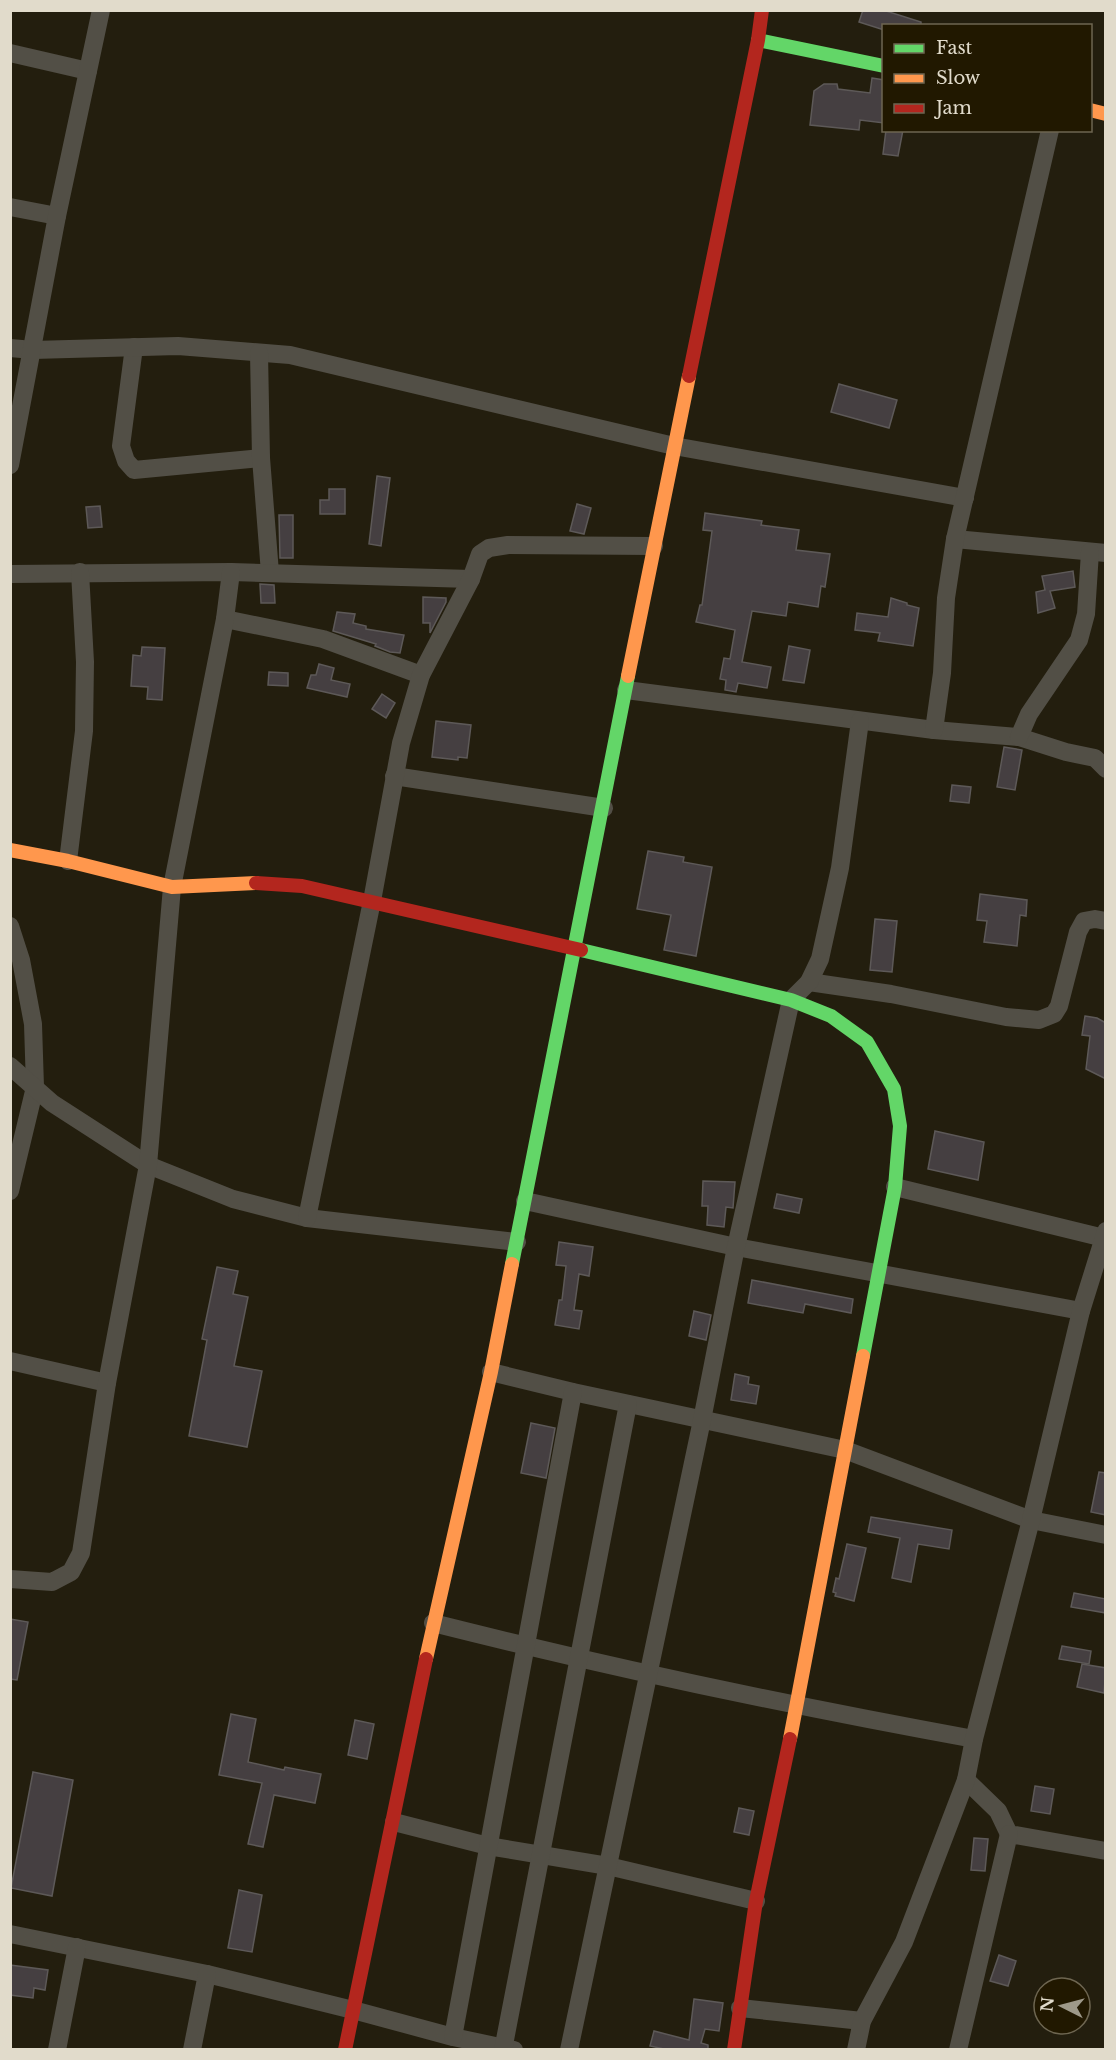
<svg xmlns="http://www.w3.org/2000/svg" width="1116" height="2060" font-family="'Libre Baskerville',serif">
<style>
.building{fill:#453f41;stroke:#5d5958;stroke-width:1.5}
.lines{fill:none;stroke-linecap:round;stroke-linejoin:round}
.street{stroke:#524f46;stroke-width:18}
.fast{stroke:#63d668;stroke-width:14}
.slow{stroke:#ff974d;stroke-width:14}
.jam{stroke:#b3261e;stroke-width:14}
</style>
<rect width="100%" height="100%" fill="#231e0e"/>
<!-- building -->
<g class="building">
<polygon points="863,10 883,10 921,22 921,26 884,26 884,30 859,22"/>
<polygon points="872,78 884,80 884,123 860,120 859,130 810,125 814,91 824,84 837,84 838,89 870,93"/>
<polygon points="886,130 903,130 898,156 883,154"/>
<polygon points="839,384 897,400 889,428 831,412"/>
<polygon points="377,476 390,478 381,546 369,544"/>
<polygon points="329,489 345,489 345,514 320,514 320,500 329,500"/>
<polygon points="577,504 591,508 584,534 570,531"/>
<polygon points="100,506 102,527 88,528 86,507"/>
<polygon points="705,513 762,521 761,525 799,530 796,550 830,554 825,587 821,586 818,607 788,602 786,616 752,611 742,662 771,667 767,688 738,683 736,692 725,690 726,680 720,679 724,658 730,659 735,630 696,622 700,605 702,605 712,531 703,530"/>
<polygon points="279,515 293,515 293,558 280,558"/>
<polygon points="1073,571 1075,587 1050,591 1055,608 1038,613 1036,592 1045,590 1042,576"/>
<polygon points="260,584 274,585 275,603 261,603"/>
<polygon points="423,597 446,598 446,602 430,633 430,623 423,623"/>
<polygon points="891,598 907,603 907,605 919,608 913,646 878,641 880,633 855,630 857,613 888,617"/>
<polygon points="337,612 355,614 353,623 366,626 366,629 404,635 400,653 390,652 375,646 376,644 333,631"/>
<polygon points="789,646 810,650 804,683 783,680"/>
<polygon points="142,647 165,648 162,700 147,699 148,687 131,686 133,655 141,656"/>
<polygon points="319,664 334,668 331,680 350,684 347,697 307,688 311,675 316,675"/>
<polygon points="269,672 288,673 288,686 268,685"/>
<polygon points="382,694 395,703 386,718 372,709"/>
<polygon points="436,721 471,725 467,758 458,757 458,760 432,757"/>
<polygon points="1004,747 1022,750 1015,790 997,787"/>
<polygon points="952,785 971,787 969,803 950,801"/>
<polygon points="648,851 684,857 683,862 712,867 696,956 664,950 671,915 637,909"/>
<polygon points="980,894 1027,900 1026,916 1020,915 1017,946 984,942 987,921 977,920"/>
<polygon points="875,919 897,921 892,972 870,970"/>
<polygon points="1085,1016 1097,1018 1106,1023 1106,1079 1086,1069 1090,1036 1082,1035"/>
<polygon points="935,1131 984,1142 978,1180 928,1169"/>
<polygon points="703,1181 735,1182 733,1208 726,1207 724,1227 707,1225 708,1206 702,1206"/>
<polygon points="777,1194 802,1199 799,1213 774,1208"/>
<polygon points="559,1242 593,1247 589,1276 579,1274 574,1310 582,1311 579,1329 555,1325 559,1300 562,1300 566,1266 556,1265"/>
<polygon points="217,1267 238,1271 233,1294 248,1297 234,1366 262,1371 247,1447 189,1436 207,1340 202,1339"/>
<polygon points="752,1280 853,1299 851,1313 805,1304 803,1313 748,1303"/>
<polygon points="694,1311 711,1315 706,1340 689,1336"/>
<polygon points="735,1374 749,1377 748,1384 759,1386 756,1404 731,1400"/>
<polygon points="531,1423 555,1428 546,1478 521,1473"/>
<polygon points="1099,1472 1106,1473 1106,1515 1091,1512"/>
<polygon points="871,1517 952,1530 949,1549 918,1544 911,1582 892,1578 900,1538 868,1532"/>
<polygon points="847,1544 866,1548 854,1601 835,1596 836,1593 833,1592 836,1578 839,1579"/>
<polygon points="1074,1593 1106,1599 1106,1613 1071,1607"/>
<polygon points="10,1619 28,1622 17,1680 10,1679"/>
<polygon points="1062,1646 1091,1651 1089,1664 1059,1659"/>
<polygon points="1082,1664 1106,1668 1104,1693 1077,1687"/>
<polygon points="231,1714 256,1719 248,1762 284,1770 285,1767 321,1774 315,1803 274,1795 263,1847 248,1844 262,1783 219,1775"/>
<polygon points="355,1720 374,1724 367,1759 348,1755"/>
<polygon points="33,1772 73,1780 52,1896 11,1888"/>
<polygon points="1035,1786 1054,1789 1050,1814 1031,1811"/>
<polygon points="739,1808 754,1811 749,1835 734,1832"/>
<polygon points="974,1838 988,1839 985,1871 971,1870"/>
<polygon points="239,1890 262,1895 252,1952 228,1948"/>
<polygon points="999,1955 1016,1961 1008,1986 990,1981"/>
<polygon points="10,1965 48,1970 45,1990 34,1988 33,1998 10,1995"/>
<polygon points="694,1999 723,2003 719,2031 705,2029 701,2043 708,2045 708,2049 664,2049 650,2046 654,2031 689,2040"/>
</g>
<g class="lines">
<!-- street -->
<g class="street">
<polyline points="10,53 88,71"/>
<polyline points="10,207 57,216"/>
<polyline points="134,347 121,446 126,461 134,470 261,458"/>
<polyline points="10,348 33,350 178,346 290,355 674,446 965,498"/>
<polyline points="259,353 261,458 270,573"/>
<polyline points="10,465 57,216 101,10"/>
<polyline points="955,539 1106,553"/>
<polyline points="10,574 231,572 471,579"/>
<polyline points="225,619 323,639 421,675"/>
<polyline points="626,690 934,730 1019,737 1066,752 1095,758 1106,769"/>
<polyline points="934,730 942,673 946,598 955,539 1050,130"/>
<polyline points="1019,737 1029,714 1079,640 1086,614 1090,552"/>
<polyline points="394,776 604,808"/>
<polyline points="68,861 84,731 85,662 80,572"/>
<polyline points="10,926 21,960 33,1024 35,1087 10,1191"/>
<polyline points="809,982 891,994 1006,1017 1039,1020 1054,1014 1059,1006 1078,932 1084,921 1095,919 1106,921"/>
<polyline points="10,1066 52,1103 148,1165 233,1199 307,1218 517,1242"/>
<polyline points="895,1187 1104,1238"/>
<polyline points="525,1201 736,1247 1081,1311"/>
<polyline points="307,1218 372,901 401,743 421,675 471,579 480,554 489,548 508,545 654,546"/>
<polyline points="10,1361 107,1383"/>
<polyline points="491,1372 573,1392 845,1450 1031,1520 1106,1535"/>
<polyline points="10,1579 52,1582 71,1572 81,1553 107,1383 148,1165 172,887 225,619 231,572"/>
<path d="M433 1623C612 1668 793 1706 974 1739"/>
<polyline points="966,1780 998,1811 1009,1834 1106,1851"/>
<polyline points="394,1822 488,1846 608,1866 756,1901"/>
<polyline points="10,1934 207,1974 353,2010 453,2037 514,2050"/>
<polyline points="740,2008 862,2021"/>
<polyline points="453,2037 573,1392"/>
<polyline points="57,2050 77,1947"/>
<polyline points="192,2050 207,1974"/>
<polyline points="503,2050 628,1404"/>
<polyline points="569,2050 702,1420 736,1247 791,1000 809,982 820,959 840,868 860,721"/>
<polyline points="856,2050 862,2021 904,1942 966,1780 974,1739 1031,1520 1081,1311 1106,1231"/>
<polyline points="958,2050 1009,1834"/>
</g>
<!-- fast -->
<g class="fast">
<polyline points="758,40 884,66"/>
<polyline points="581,950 791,1000 831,1016 867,1042 894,1089 900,1126 895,1187 863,1356"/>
<polyline points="512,1264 628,676"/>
</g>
<!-- slow -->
<g class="slow">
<polyline points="1090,110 1106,114"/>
<polyline points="628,676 689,376"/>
<polyline points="10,850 68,861 172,887 256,883"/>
<polyline points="426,1659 491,1372 512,1264"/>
<polyline points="790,1739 863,1356"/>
</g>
<!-- jam -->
<g class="jam">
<polyline points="689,376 758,40 762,10"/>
<polyline points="256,883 302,886 581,950"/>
<polyline points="345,2050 426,1659"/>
<polyline points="734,2050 756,1901 790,1739"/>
</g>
</g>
<!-- border -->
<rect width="1116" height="2060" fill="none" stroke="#e1dbcb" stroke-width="24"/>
<!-- legend -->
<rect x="882" y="24" width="210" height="108" fill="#211800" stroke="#6e6651" stroke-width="1.5"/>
<rect x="894" y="44" width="30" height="9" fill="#63d668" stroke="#6e6651" stroke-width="1.5"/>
<text x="936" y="54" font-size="18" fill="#e1dbcb">Fast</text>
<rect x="894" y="74" width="30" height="9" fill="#ff974d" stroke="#6e6651" stroke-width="1.5"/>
<text x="936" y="84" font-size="18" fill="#e1dbcb">Slow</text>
<rect x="894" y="104" width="30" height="9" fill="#b3261e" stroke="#6e6651" stroke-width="1.5"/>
<text x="936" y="114" font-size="18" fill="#e1dbcb">Jam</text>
<!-- north arrow -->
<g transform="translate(1062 2006) rotate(276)"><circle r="28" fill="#211800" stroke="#6e6651" stroke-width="1.5"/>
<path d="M0-4.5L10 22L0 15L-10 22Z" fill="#9e9989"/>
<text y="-9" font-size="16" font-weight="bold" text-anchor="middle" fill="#e1dbcb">N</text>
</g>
</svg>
